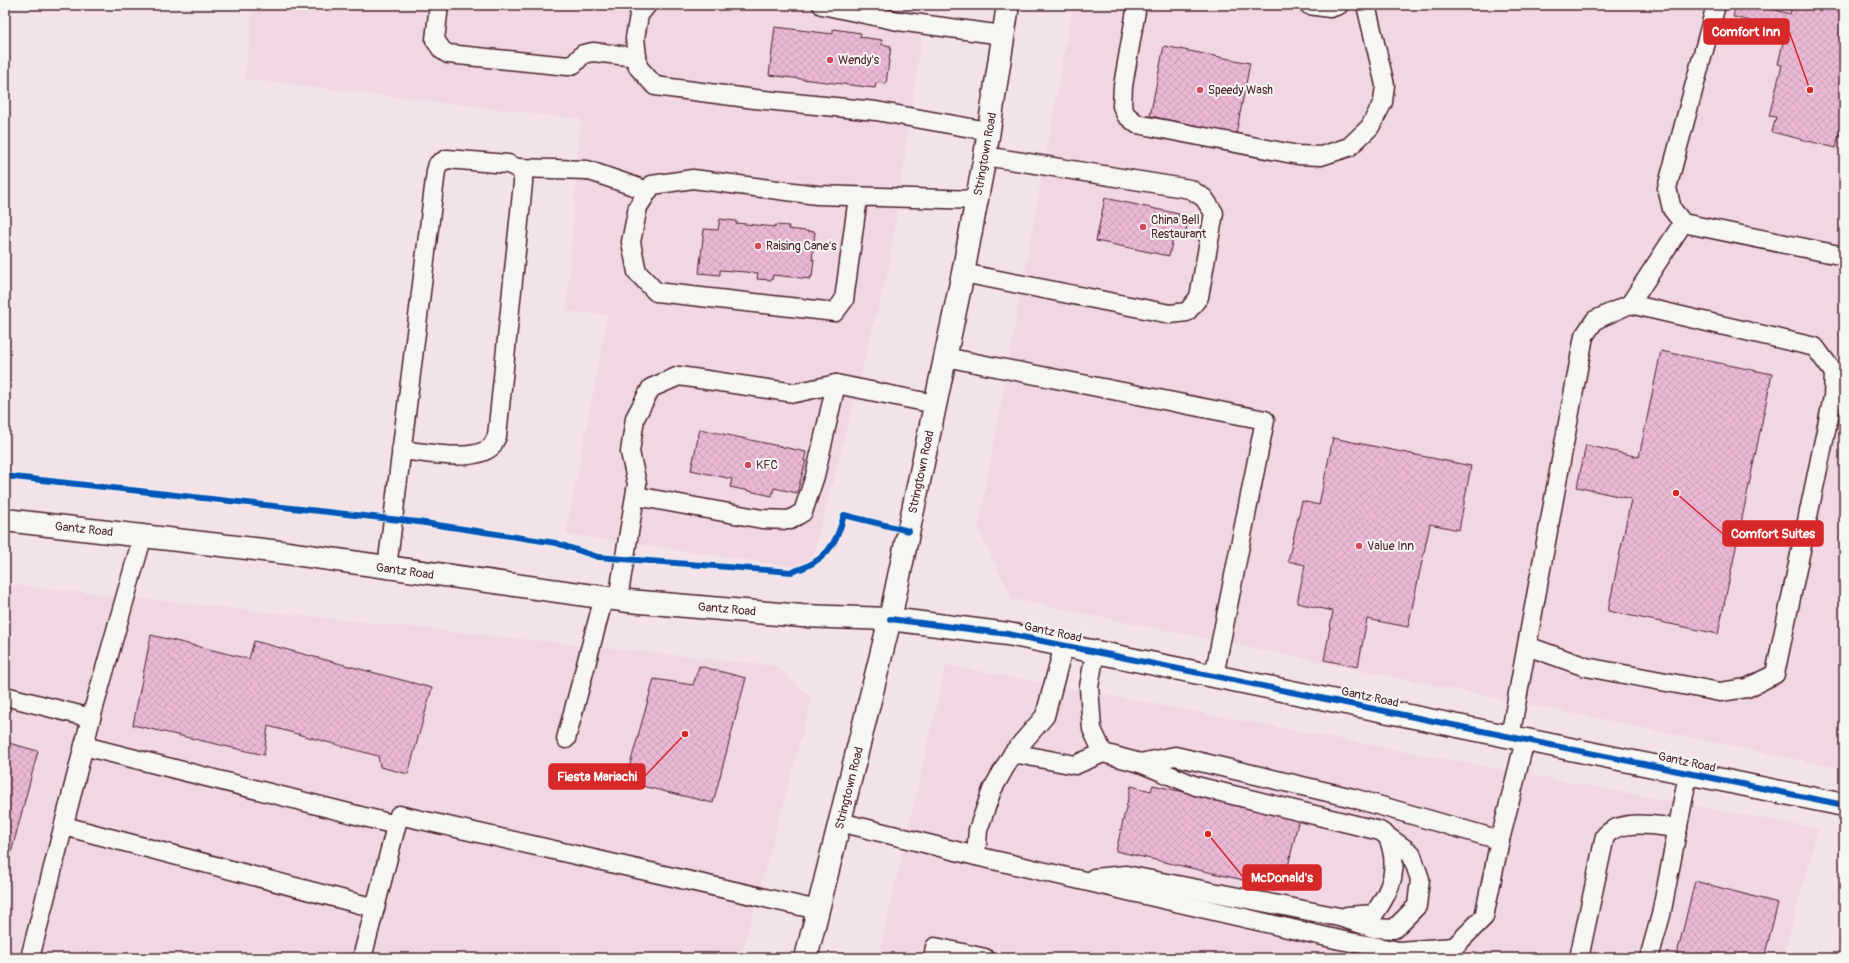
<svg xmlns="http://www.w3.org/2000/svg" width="1849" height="963" font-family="Pangolin,sans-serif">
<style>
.built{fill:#f1d6e3}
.building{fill:url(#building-cross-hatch);stroke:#4a1f2b}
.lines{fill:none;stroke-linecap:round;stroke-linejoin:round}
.service-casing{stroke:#4a1f2b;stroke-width:21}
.minor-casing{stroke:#4a1f2b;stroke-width:25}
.secondary-casing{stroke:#4a1f2b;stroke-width:25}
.service{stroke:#f6f6f2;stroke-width:18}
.minor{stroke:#f6f6f2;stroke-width:22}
.secondary{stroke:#f6f6f2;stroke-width:22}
.cycleway-casing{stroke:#f6f6f2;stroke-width:8}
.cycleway{stroke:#0057b8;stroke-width:6}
.poi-dot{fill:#d1495b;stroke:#f6f6f2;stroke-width:1.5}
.labels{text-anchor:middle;stroke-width:4;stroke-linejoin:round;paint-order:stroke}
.poi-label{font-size:12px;fill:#4a1f2b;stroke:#f6f6f2;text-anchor:start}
.street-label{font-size:12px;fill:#4a1f2b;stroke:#f6f6f2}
.leader{fill:none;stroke:#d62828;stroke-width:1.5}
.callout-dot{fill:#d62828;stroke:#f6f6f2;stroke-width:1.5}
.callout{fill:#d62828;stroke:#d62828;stroke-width:1.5}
.callout-label{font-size:13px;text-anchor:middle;font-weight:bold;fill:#fff}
</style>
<defs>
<pattern id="building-cross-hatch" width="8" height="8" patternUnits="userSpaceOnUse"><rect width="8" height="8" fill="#ebb8d5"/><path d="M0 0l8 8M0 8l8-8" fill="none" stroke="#cb9eb7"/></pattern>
</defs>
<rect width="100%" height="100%" fill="#f3e3e9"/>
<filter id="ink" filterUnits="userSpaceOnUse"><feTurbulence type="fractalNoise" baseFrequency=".025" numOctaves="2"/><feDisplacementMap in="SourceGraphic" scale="8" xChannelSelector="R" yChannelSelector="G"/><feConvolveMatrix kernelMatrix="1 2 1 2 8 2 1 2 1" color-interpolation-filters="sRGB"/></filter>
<g filter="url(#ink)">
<!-- built -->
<g class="built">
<polygon points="253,5 926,5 889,266 810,569 566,534 608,315 566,311 581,119 245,79"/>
<polygon points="1073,5 1844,5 1844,769 1013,599 978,529"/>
<polygon points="5,584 776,666 812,698 741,958 5,958"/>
<polygon points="946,665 1818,829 1783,958 878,958"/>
</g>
<!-- building -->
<g class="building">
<polygon points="1736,5 1770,5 1769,8 1790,14 1792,5 1844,5 1844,135 1839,134 1836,148 1772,132 1776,117 1769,116 1782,65 1778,64 1786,30 1733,17"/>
<polygon points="775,27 833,34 833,29 861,33 860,37 882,40 881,44 891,46 886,84 876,83 875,88 769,75"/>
<polygon points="1164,46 1250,63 1236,134 1150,116"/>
<polygon points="1105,198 1179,214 1178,218 1188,220 1185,236 1174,234 1169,256 1096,241"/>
<polygon points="720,219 736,221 736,223 775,227 775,225 789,226 788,229 815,232 812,260 814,259 812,277 810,277 810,279 773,275 772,280 757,279 758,273 720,270 720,275 699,273 704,229 718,230"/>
<polygon points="1661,351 1772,374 1718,634 1608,611 1631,499 1577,487 1586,445 1639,457"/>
<polygon points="700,429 806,452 804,461 806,461 797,493 774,488 772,496 730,487 732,479 691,470"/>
<polygon points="1333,438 1471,466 1459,530 1430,524 1408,627 1367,619 1358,667 1324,660 1333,611 1297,603 1305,565 1288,561 1302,501 1319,505"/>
<polygon points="151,635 249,659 254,641 432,688 408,774 380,767 378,756 268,726 264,755 133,725"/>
<polygon points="699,666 746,678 713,803 625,782 654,679 693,685"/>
<polygon points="5,742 38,751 5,876"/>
<polygon points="1153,785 1299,818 1283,889 1116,851 1131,786 1151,791"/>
<polygon points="1695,881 1778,903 1764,958 1676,958"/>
</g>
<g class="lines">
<!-- service casing -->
<g class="service-casing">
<g id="service">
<polyline points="439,5 435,40 442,50 448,54 568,66 574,64 583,54 593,52 637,57"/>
<polyline points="647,5 639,15 635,38 637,57 638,67 655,86 755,99 876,111 988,131"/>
<polyline points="822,5 898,21 1003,35"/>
<polyline points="1137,5 1123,86 1122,106 1126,115 1137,124 1298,155 1321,156 1349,147 1370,127 1383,102 1385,85 1366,5"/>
<polyline points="1309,5 1330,8 1339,5"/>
<polyline points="1716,5 1667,188 1672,209 1683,223 1844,256"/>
<polyline points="517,168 587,170 648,191"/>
<polyline points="858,197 844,300 835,312 656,292 637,272 631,242 638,207 652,185 693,179 817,195 977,200"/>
<polyline points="963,273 1170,314 1187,312 1199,297 1214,213 1204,198 1190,189 985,156"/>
<polyline points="945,357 1265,420 1214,676"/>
<polyline points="636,496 762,519 790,520 803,512 815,476 836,384"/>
<path d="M387 568 436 171 438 164 447 159 508 164 517 168 523 174V183L497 436C495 440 493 445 491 447 473 463 423 452 401 450"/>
<polyline points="618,599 637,484 630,452 635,418 651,388 679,376 795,393 836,384 935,404"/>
<polyline points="1527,646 1586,667 1720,692 1747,688 1775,674 1833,397 1834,373 1815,347 1630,304"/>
<polyline points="1095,652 1089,687 1092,729 1103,753 1140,763 1175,756 1353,798 1500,840"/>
<polyline points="5,696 91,718"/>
<polyline points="1510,737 1584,336 1595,320 1630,304 1683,223"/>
<polyline points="566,739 604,597"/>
<polyline points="84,746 396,825"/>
<polyline points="1013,753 1075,765 1103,753"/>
<polyline points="840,822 976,856 1340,940 1399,951 1454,947 1484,917 1500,840 1525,740"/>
<polyline points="64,826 375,908"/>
<polyline points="976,856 978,830 992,790 1013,753 1045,716 1064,645"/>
<polyline points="1094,878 1126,875 1339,917 1374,928 1394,929 1417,906 1420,879 1411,853 1380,831 1196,786 1140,763"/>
<path d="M1347 916 1374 914C1392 889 1400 867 1388 837"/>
<polyline points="30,958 91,718 143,535"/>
<polyline points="362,958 399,815 818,910"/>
<polyline points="933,958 935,947 985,958"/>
<path d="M1579 958 1605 836C1621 818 1656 826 1678 828"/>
<polyline points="1649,958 1661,915 1688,774"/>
</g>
</g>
<!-- minor casing -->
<g class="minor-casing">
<polyline id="minor" points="890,619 1008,634 1844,805"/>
</g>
<!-- secondary casing -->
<g class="secondary-casing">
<g id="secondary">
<polyline points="5,520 280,552 629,601 802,616 890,619"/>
<polyline points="806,958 890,619 963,273 985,156 1008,5"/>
</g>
</g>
<!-- service -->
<use href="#service" class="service"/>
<!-- minor -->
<use href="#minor" class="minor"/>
<!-- secondary -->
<use href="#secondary" class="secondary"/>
<!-- cycleway casing -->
<g class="cycleway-casing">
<g id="cycleway">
<path d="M5 476 418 522 556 543 598 557 792 572C824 562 836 547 844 515L909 531"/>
<polyline points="890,619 1008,634 1844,805"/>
</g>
</g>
<!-- cycleway -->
<use href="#cycleway" class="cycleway"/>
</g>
</g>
<!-- markers -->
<g class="poi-dot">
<circle cx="830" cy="60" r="4"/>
<circle cx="1200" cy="90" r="4"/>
<circle cx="1143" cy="227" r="4"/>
<circle cx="758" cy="246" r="4"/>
<circle cx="748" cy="465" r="4"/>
<circle cx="1359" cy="546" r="4"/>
</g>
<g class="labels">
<!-- poi labels -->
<g class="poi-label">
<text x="838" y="64">Wendy's</text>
<text x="1208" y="94">Speedy Wash</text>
<text x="1151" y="224">China Bell<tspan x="1151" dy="14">Restaurant</tspan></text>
<text x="766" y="250">Raising Cane's</text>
<text x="756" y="469">KFC</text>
<text x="1367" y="550">Value Inn</text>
</g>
<!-- street labels -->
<g class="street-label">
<text transform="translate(985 154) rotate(-80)" y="4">Stringtown Road</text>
<text transform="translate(921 472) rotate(-78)" y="4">Stringtown Road</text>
<text transform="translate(84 529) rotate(6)" y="4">Gantz Road</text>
<text transform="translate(405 571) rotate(8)" y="4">Gantz Road</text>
<text transform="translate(727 609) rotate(5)" y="4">Gantz Road</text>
<text transform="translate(1053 632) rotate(12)" y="4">Gantz Road</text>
<text transform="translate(1370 697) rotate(12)" y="4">Gantz Road</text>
<text transform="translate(1687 762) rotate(12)" y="4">Gantz Road</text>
<text transform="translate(849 788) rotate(-76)" y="4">Stringtown Road</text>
</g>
</g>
<!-- callouts -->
<path class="leader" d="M1810 90L1789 31M1676 493L1723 534M685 734L645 776M1208 834L1243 877"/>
<g class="callout-dot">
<circle cx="1810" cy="90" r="4"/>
<circle cx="1676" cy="493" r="4"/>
<circle cx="685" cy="734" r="4"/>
<circle cx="1208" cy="834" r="4"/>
</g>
<g class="callout">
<rect x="1704" y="19" width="85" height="25" rx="4"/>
<rect x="1723" y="521" width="100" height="25" rx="4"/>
<rect x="549" y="764" width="96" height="25" rx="4"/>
<rect x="1243" y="865" width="78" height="25" rx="4"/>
</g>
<g class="callout-label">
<text x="1746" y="36">Comfort Inn</text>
<text x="1773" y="538">Comfort Suites</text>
<text x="597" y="781">Fiesta Mariachi</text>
<text x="1282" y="882">McDonald's</text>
</g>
<!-- margin -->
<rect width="1849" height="963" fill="none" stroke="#f6f6f2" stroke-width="20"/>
<rect x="10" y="10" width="1829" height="943" fill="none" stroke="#4a1f2b" stroke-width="1.5" filter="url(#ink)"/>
</svg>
